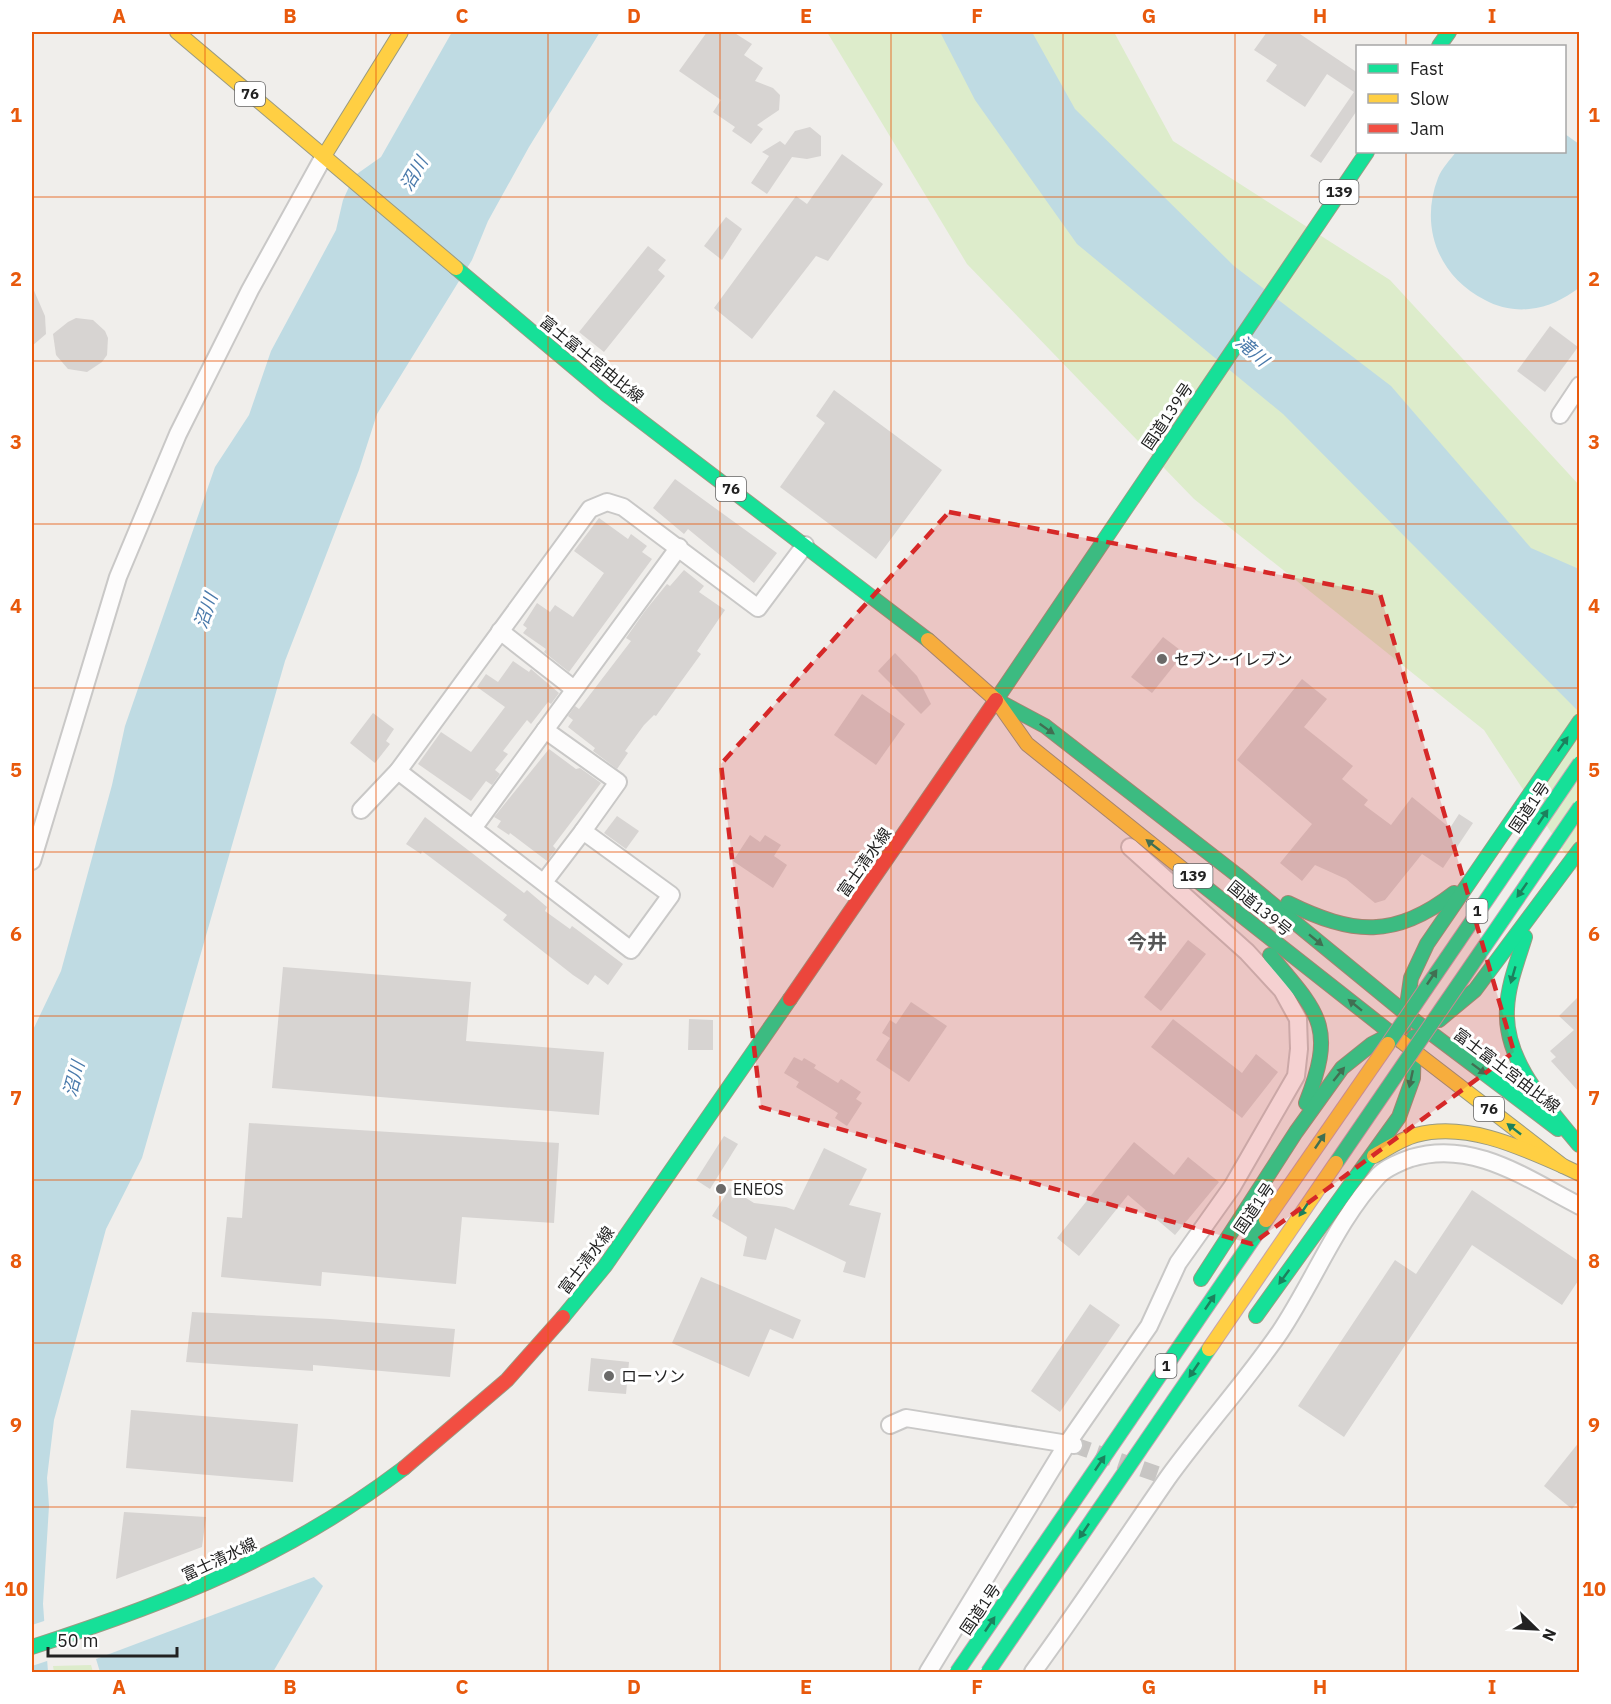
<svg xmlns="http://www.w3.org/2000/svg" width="1611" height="1704" font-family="'IBM Plex Sans','Noto Sans JP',sans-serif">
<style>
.grass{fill:#ddeccb}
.water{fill:#bfdbe3}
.pier{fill:#f0eeeb}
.building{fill:#d7d4d2}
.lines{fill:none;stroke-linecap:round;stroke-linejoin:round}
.street-tunnel{stroke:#c7c5c3;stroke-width:16;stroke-dasharray:16 8;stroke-linecap:butt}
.street-casing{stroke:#c9c8c7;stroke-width:20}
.fast-casing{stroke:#999a82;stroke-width:16}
.slow-casing{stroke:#999a82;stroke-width:16}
.jam-casing{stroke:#999a82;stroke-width:16}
.street{stroke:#fdfcfc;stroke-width:16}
.fast{stroke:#16e098;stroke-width:14}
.slow{stroke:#ffcf43;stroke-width:14}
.jam{stroke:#f24e42;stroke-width:14}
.fast-bridge-casing{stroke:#c5a2ac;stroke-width:16;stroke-linecap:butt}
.slow-bridge-casing{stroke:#c5a2ac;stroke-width:16;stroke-linecap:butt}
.fast-bridge{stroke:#16e098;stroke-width:14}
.slow-bridge{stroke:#ffcf43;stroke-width:14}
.oneway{fill:#1c815d}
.marked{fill:#d62828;fill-opacity:0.2;stroke:#d62828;stroke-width:4.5;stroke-dasharray:12 8;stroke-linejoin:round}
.grid{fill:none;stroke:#e8590c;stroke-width:1.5;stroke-opacity:0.55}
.poi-dot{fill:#6a6968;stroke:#fff;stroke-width:2}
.labels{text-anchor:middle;stroke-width:6;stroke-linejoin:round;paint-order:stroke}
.shield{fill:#fff;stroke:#646464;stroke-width:1.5}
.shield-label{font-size:15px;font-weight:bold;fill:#222}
.street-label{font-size:16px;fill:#222;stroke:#fff}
.poi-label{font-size:16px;fill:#222;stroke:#fff;text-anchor:start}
.water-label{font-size:18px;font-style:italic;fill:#4a7aab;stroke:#fff}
.quarter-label{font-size:20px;font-weight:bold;fill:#555;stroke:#fff}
.neatline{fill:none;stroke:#e8590c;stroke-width:2}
.grid-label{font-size:20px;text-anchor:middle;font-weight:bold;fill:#e8590c}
</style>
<rect width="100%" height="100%" fill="#f0eeeb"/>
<!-- grass -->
<g class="grass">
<polygon points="827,32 1114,32 1173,141 1390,280 1579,485 1579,875 1484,730 1194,499 967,264"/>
<polygon points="91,1665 93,1672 54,1672 53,1666"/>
</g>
<!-- water -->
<g class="water">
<polygon points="452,32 600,32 529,147 488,221 472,260 377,414 359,470 285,661 142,1158 106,1229 54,1420 47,1478 49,1506 43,1604 48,1672 32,1672 32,1032 61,971 112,785 125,726 215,467 249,415 271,351 336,230 343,200 354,176 381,157"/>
<polygon points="940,32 1032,32 1075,109 1234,266 1391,386 1531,548 1579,569 1579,712 1283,414 1077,244 975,100"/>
<path d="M1565 134 1579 144V288C1563 299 1549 307 1529 309 1516 311 1497 307 1485 300 1439 277 1419 227 1438 178 1442 168 1450 160 1456 152H1564Z"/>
<polygon points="314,1577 323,1586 273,1672 100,1672 96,1659"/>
</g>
<!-- pier -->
<polygon class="pier" points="47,1620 50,1660 32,1666 32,1625"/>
<!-- building -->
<g class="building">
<polygon points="707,32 733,32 752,44 744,55 763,68 755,81 773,88 780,95 779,110 757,125 763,129 751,144 732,131 735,127 713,112 721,100 679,71"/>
<polygon points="1267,32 1297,32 1358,73 1358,109 1321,163 1310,156 1354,92 1327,74 1305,107 1266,81 1277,65 1254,50"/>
<polygon points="810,127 821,136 821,156 807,159 792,157 767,194 751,183 769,156 762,152 780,141 785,145 795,131"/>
<polygon points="842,154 883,184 828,261 816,256 752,339 714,308 796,196 807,204"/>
<polygon points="726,217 742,229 722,260 704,246"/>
<polygon points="648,246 666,260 658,270 665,276 604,352 579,332"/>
<polygon points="32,286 45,316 46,334 32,346"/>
<polygon points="76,318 93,320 105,331 108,338 107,355 102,362 87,372 68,369 56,355 53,334 68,322"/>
<polygon points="1550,326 1578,347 1545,392 1517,371"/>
<polygon points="834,390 942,470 876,559 780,487 825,423 816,416"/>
<polygon points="675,479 777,553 754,583 688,529 684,534 653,508"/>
<polygon points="599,518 628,539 631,534 647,546 642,552 652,559 569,672 544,652 546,649 523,633 527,628 523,625 537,603 550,612 555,605 573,617 604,573 574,551"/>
<polygon points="684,570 704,586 699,592 725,610 697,651 701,654 656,716 654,715 644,725 625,751 628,753 617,769 593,751 595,748 568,727 573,720 568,716 575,706 579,709 631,641 626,638 645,611 667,584 670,586"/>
<polygon points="1163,637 1184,653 1152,693 1131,677"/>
<polygon points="895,653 917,676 931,704 921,714 878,671"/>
<polygon points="513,661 529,672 531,669 559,693 551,704 548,702 531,724 527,720 503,751 508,754 495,770 500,774 492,785 486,781 471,801 418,764 441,732 471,752 505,707 477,687 486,674 498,682"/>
<polygon points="1302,679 1327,699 1304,727 1353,766 1342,779 1368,800 1364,805 1391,825 1412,797 1450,828 1459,814 1473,823 1443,868 1422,854 1385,900 1375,903 1346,879 1315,865 1302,881 1280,863 1312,824 1237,760"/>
<polygon points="862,694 905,724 876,765 834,735"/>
<polygon points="373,713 394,729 386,741 390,744 375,763 350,743"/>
<polygon points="549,749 576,769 580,768 601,783 553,846 556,849 547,861 510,833 509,835 497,827 501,821 494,817"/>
<polygon points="617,816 639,831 626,849 604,833"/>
<polygon points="425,817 524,893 527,890 547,907 545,911 570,929 572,926 623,964 608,985 595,975 588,985 573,975 503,920 507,915 422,851 421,854 406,844"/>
<polygon points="750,835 760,842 765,835 781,845 774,856 787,865 773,888 733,861"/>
<polygon points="1188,940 1206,954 1161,1011 1144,997"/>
<polygon points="283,967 471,982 466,1041 604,1052 599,1115 272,1088"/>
<polygon points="1580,995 1580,1093 1551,1061 1556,1057 1550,1051 1574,1030 1559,1016"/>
<polygon points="911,1002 947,1026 909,1082 876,1060 890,1038 882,1033 890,1020 896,1024"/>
<polygon points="689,1019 713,1020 713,1050 688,1050"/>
<polygon points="1173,1019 1242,1073 1256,1054 1278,1072 1242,1118 1151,1047"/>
<polygon points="794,1057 802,1061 804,1058 816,1065 814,1068 838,1083 841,1079 861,1092 856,1099 862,1103 847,1126 835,1118 838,1113 796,1087 799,1082 784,1073"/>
<polygon points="249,1123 559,1143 554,1223 462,1217 456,1284 322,1272 321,1286 221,1277 227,1217 242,1218"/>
<polygon points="724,1136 738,1144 710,1189 696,1180"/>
<polygon points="1134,1142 1174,1175 1188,1157 1219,1182 1175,1235 1128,1195 1079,1256 1057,1238"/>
<polygon points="824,1148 867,1169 849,1205 881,1213 865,1278 843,1272 846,1262 775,1228 766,1260 743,1256 747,1237 712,1216 730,1188 754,1203 786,1207 794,1210"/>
<polygon points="1472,1190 1580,1262 1580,1278 1562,1305 1472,1245 1344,1437 1298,1406 1395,1260 1416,1274"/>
<polygon points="701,1277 801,1320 793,1339 770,1329 749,1377 672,1343"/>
<polygon points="1090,1304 1120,1325 1060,1412 1031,1391"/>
<polygon points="192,1312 330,1319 455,1329 450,1377 313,1365 313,1371 186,1362"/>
<polygon points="591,1358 629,1362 626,1394 588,1391"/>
<polygon points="131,1410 298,1424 293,1482 126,1468"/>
<polygon points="1580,1441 1580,1499 1572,1509 1544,1486"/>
<polygon points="124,1512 206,1517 202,1547 116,1579"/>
</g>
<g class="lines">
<!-- street-tunnel -->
<polyline class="street-tunnel" points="1074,1445 1157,1474"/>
<!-- street casing -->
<g class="street-casing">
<g id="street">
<polyline points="1560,415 1580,385"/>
<polyline points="500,631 574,689"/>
<polyline points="545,730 618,782 583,831"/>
<polyline points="398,771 631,950 671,895 583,831 544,882"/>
<polyline points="361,810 398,771 590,509 607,502 623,507 758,608 805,545"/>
<polyline points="474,827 679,547"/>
<polyline points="32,861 118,577 178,434 250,290 324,156"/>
<polyline points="890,1425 906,1418 1074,1445"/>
<polyline points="928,1672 1067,1444 1149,1326 1178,1263 1232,1187 1296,1076 1299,1049 1298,1019 1282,990 1247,952 1130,847"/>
<path d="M1033 1672C1079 1609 1122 1544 1167 1479 1203 1429 1245 1383 1280 1332 1314 1281 1337 1220 1379 1175 1386 1168 1402 1161 1411 1158 1473 1139 1527 1179 1580 1206"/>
</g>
</g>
<!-- fast casing -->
<g class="fast-casing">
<g id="fast">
<polyline points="1439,46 1449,32"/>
<polyline points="456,268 607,395 928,640"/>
<polyline points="996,700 1367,152"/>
<polyline points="1002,703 1045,726 1237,875 1415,1021"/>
<polyline points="1185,871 1401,1041"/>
<path d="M1288 903C1353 935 1395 939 1454 893"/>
<path d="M1525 937C1518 960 1508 984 1507 1009 1504 1062 1548 1107 1579 1145"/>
<path d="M1270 955C1320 1014 1336 1027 1306 1103"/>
<polyline points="1439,1020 1475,990 1580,849"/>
<polyline points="1415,1021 1558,1129"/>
<polyline points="1404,1026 1411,978 1427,944 1580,721"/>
<polyline points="1201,1279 1296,1132 1342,1068 1372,1044 1399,1030"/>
<polyline points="1256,1316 1399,1117 1413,1078 1414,1037"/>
<polyline points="563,1317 605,1266 790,999"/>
<path d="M32 1647C171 1602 287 1557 404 1468"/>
</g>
</g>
<!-- slow casing -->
<g class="slow-casing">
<g id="slow">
<polyline points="177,32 456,268"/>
<polyline points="324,156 401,32"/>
<polyline points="928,640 996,700"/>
<polyline points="996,700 1027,744 1185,871"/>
<polyline points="1401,1041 1563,1166 1580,1174"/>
<path d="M1374 1156C1387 1149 1401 1139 1416 1135 1466 1122 1518 1146 1563 1166"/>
</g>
</g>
<!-- jam casing -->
<g class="jam-casing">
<g id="jam">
<polyline points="790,999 996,700"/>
<polyline points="404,1468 507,1380 563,1317"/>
</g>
</g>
<!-- street -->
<use href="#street" class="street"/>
<!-- fast -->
<use href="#fast" class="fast"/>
<!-- slow -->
<use href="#slow" class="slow"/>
<!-- jam -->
<use href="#jam" class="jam"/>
<!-- fast-bridge casing -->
<g class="fast-bridge-casing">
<g id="fast-bridge">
<polyline points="1388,1044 1580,763"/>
<polyline points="1336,1163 1580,807"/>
<polyline points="957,1672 1266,1220"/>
<polyline points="988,1672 1209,1349"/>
</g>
</g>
<!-- slow-bridge casing -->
<g class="slow-bridge-casing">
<g id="slow-bridge">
<polyline points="1266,1220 1388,1044"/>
<polyline points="1209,1349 1336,1163"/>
</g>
</g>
<!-- fast-bridge -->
<use href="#fast-bridge" class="fast-bridge"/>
<!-- slow-bridge -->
<use href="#slow-bridge" class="slow-bridge"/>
</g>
<!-- one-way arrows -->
<defs><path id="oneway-solid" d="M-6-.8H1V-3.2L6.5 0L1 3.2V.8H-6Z" transform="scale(1.5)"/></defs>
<g class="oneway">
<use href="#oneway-solid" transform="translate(1047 729) rotate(35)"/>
<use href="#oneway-solid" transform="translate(1563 744) rotate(-55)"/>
<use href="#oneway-solid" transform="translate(1543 817) rotate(-56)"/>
<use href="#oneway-solid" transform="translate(1153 845) rotate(-142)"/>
<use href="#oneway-solid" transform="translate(1522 890) rotate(125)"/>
<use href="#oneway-solid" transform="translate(1316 940) rotate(39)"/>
<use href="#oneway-solid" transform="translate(1513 975) rotate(106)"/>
<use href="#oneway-solid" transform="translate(1432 977) rotate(-56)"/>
<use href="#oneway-solid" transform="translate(1355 1005) rotate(-141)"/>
<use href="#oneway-solid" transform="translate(1479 1069) rotate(37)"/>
<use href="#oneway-solid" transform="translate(1339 1074) rotate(-51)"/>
<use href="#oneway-solid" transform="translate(1411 1079) rotate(102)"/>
<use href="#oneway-solid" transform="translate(1514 1129) rotate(-142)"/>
<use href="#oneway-solid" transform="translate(1320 1141) rotate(-56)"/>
<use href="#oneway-solid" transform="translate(1304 1209) rotate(124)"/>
<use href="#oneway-solid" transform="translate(1284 1277) rotate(126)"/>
<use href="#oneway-solid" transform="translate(1210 1302) rotate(-56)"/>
<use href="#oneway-solid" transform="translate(1194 1370) rotate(124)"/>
<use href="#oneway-solid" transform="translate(1100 1463) rotate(-56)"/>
<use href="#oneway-solid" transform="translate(1084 1531) rotate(124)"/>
<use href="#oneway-solid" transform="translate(990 1624) rotate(-56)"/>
</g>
<!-- marked area -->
<path class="marked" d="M949 512 1380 594 1514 1052 1252 1244 761 1107 721 764Z"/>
<!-- grid -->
<path class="grid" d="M205 32V1672M376 32V1672M548 32V1672M720 32V1672M891 32V1672M1063 32V1672M1235 32V1672M1406 32V46M1406 152V1672M32 197H1580M32 361H1580M32 524H1580M32 688H1580M32 852H1580M32 1016H1580M32 1180H1580M32 1343H1580M32 1507H1580"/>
<!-- markers -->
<g class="poi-dot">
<circle cx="1162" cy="659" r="6"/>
<circle cx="721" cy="1189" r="6"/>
<circle cx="609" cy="1376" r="6"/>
</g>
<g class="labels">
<!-- shield labels -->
<g class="shield">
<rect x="235" y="82" width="30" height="24" rx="4.5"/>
<rect x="1319.5" y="180" width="39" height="24" rx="4.5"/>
<rect x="716" y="477" width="30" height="24" rx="4.5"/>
<rect x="1173.5" y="864" width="39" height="24" rx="4.5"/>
<rect x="1466.5" y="899" width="21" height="24" rx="4.5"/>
<rect x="1474" y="1097" width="30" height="24" rx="4.5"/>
<rect x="1155.5" y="1354" width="21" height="24" rx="4.5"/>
</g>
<g class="shield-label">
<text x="250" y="99">76</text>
<text x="1339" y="197">139</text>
<text x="731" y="494">76</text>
<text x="1193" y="881">139</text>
<text x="1477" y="916">1</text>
<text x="1489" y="1114">76</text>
<text x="1166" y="1371">1</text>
</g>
<!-- street labels -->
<g class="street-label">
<text transform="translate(592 359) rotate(39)" y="6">富士富士宮由比線</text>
<text transform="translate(1167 416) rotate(-56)" y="6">国道139号</text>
<text transform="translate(1529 807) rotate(-56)" y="6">国道1号</text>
<text transform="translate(864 862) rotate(-55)" y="6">富士清水線</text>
<text transform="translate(1260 908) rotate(39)" y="6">国道139号</text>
<text transform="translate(1507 1070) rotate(37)" y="6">富士富士宮由比線</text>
<text transform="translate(1254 1208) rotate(-56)" y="6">国道1号</text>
<text transform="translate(586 1260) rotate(-53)" y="6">富士清水線</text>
<text transform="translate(219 1559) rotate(-25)" y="6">富士清水線</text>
<text transform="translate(980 1609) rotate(-56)" y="6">国道1号</text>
</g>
<!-- poi labels -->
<g class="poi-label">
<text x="1174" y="665">セブン-イレブン</text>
<text x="733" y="1195">ENEOS</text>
<text x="621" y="1382">ローソン</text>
</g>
<!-- water labels -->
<g class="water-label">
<text transform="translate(414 174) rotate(-60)" y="6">沼川</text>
<text transform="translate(1252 351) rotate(41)" y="6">滝川</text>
<text transform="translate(206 611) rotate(-71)" y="6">沼川</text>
<text transform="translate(74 1079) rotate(-75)" y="6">沼川</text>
</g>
<!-- quarter labels -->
<g class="quarter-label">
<text x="1147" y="949">今井</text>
</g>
</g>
<!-- border -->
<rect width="1611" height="1704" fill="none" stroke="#ffffff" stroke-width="66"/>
<!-- legend -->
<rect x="1356" y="45" width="210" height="108" fill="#ffffff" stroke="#a7a7a7" stroke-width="1.5"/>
<rect x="1368" y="64" width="30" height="9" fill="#16e098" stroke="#a7a7a7" stroke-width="1.5"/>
<text x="1410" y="75" font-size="18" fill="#222222">Fast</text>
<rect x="1368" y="94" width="30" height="9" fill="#ffcf43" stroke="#a7a7a7" stroke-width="1.5"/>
<text x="1410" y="105" font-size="18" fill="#222222">Slow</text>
<rect x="1368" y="124" width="30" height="9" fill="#f24e42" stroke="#a7a7a7" stroke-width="1.5"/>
<text x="1410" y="135" font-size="18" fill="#222222">Jam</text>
<!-- north arrow -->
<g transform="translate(1536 1629) rotate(114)" stroke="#ffffff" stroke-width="4.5" paint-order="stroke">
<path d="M0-4.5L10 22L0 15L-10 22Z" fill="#222222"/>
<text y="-9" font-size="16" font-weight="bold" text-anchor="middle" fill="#222222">N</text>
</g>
<!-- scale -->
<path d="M48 1647v9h129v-9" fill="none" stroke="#222222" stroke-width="3"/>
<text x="57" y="1647" font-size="18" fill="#222222" stroke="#ffffff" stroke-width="4.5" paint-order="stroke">50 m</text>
<rect x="33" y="33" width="1545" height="1638" class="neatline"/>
<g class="grid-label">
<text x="119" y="23">A</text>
<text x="290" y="23">B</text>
<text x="462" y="23">C</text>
<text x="634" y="23">D</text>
<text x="806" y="23">E</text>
<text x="977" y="23">F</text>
<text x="1149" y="23">G</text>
<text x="1320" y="23">H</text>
<text x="1492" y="23">I</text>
<text x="16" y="122">1</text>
<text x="1594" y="122">1</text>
<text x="16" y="286">2</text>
<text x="1594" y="286">2</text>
<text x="16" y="449">3</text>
<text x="1594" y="449">3</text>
<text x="16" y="613">4</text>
<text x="1594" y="613">4</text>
<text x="16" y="777">5</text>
<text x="1594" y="777">5</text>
<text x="16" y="941">6</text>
<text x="1594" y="941">6</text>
<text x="16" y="1105">7</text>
<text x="1594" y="1105">7</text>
<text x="16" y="1268">8</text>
<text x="1594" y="1268">8</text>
<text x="16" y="1432">9</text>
<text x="1594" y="1432">9</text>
<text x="16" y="1596">10</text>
<text x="1594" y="1596">10</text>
<text x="119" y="1694">A</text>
<text x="290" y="1694">B</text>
<text x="462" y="1694">C</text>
<text x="634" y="1694">D</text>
<text x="806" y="1694">E</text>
<text x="977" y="1694">F</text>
<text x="1149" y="1694">G</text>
<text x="1320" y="1694">H</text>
<text x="1492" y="1694">I</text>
</g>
</svg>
